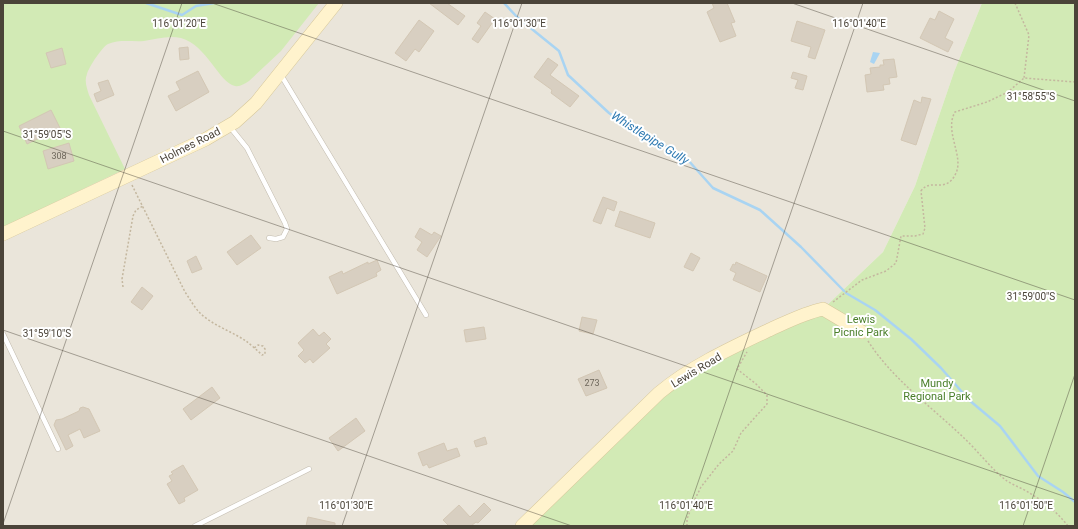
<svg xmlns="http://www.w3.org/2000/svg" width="1078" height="529" font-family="Roboto,sans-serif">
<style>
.residential{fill:#eae5da}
.green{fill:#d2eab5}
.water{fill:#a9d4f2}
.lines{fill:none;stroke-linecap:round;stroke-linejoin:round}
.stream{stroke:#a9d4f2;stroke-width:2.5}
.building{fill:#d8cfc1;stroke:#d3c7b4}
.lane-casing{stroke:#c2bbae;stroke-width:5.5}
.secondary-casing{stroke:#d6c79b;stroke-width:14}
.path{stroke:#c4b79f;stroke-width:1.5;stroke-dasharray:2 2;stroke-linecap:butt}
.lane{stroke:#fff;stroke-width:4.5}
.secondary{stroke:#fff3cd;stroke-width:13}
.ticks{fill:none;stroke:#4b4439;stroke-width:1;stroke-opacity:0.45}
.labels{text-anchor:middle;stroke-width:4;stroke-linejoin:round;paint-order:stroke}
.number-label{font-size:9px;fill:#6e675b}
.street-label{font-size:11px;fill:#4b4439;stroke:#fff}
.park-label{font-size:11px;fill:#4a7f2a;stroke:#fff}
.water-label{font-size:12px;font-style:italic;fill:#2e7ab2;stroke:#fff}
.ticks-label{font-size:10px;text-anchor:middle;fill:#4b4439;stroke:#fff;stroke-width:4;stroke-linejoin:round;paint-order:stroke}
</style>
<rect width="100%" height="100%" fill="#f6f3ec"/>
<!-- residential -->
<polygon class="residential" points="3,3 982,3 954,72 915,186 883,252 823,309 522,526 3,526"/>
<!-- green -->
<g class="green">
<path d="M3 3H319L281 51 249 81C244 84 240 87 235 86 219 83 207 45 181 38 169 35 156 39 144 41 132 42 120 39 108 44 102 47 89 67 87 74 84 81 87 88 89 95L125 169 3 227Z"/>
<polygon points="982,3 1075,3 1075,526 522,526 676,379 823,309 883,252 915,186 954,72"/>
</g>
<!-- water -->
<polygon class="water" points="873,52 880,53 874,64 870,62"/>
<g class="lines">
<!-- stream -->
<g class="stream">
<polyline points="146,3 182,15 196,6 214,3"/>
<polyline points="504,3 517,17 559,51 568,75 609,113 630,128 661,143 688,160 713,188 760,210 801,247 844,291"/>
<polyline points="846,293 875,310 911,339 941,368 969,400 1000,426 1038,476 1063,492 1075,502"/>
</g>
</g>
<!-- building -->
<g class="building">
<polygon points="429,3 447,3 465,16 458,25"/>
<polygon points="712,3 727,3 735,22 731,23 736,36 720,42 707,12 714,8"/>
<polygon points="939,11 954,19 945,38 953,42 948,52 920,38 930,18 935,20"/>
<polygon points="485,12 495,19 478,43 472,39 481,26 477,23"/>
<polygon points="419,20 434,31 419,52 415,49 406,61 395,53"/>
<polygon points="797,21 825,30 815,59 808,57 811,47 791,41"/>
<polygon points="188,47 189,59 180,60 179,48"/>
<polygon points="62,48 66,64 51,68 46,53"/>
<polygon points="548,58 558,65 550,75 579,96 570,107 551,93 552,90 534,77"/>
<polygon points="894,59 897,77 889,78 890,84 883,85 884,90 867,92 865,75 871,74 870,68 880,67 880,65 884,65 883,60"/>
<polygon points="198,71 209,92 176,111 168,96 180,90 176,82"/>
<polygon points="793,72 807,76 803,90 795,88 798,80 791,78"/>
<polygon points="108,80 114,95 97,102 94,94 101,91 98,83"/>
<polygon points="922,97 931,99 916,145 901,140 914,100 921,103"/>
<polygon points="51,110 60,128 27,144 19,126"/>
<polygon points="69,143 74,161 48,169 43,151"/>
<polygon points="603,197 617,202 614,211 607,208 601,224 593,221"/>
<polygon points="620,211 655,223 650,238 615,226"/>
<polygon points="420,228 432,235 434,232 441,236 427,257 417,250 422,242 415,237"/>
<polygon points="251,235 261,248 237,265 227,252"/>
<polygon points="691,253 700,258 693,271 684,267"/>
<polygon points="196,256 202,269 192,273 187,261"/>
<polygon points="377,260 381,270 376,273 377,276 337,294 329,277 342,271 343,274 368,262 368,264"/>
<polygon points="736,262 767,276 760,292 733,280 736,273 730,270 733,264 735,265"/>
<polygon points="142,287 153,296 142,310 131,302"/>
<polygon points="582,317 597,320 593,334 579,331"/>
<polygon points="484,327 486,339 466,342 464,330"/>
<polygon points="313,329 319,336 324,332 331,339 326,344 330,348 313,363 310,359 305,363 298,356 304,350 298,343"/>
<polygon points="599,370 607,388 586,396 578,379"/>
<polygon points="212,387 220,398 191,420 183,409"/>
<polygon points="83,407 89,409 100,431 84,438 80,429 68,435 73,446 66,450 54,425 56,420 62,419 79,411 80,408"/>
<polygon points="356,418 365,431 338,451 329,438"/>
<polygon points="485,437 487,444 476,447 474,441"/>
<polygon points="444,443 447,451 457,448 460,456 429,468 427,464 423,466 418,453"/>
<polygon points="183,465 198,490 184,498 185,501 179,504 167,484 172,481 169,476 173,474 171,472"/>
<polygon points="484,503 491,510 478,523 476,522 471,526 449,526 443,520 459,505 470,517"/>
<polygon points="308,517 335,523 335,526 306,526"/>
</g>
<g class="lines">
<!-- lane casing -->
<g class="lane-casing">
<g id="lane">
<polyline points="281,75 426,315"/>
<polyline points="230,127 247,148 285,223 287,229 283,237 276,239 269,238"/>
<polyline points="3,334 58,449"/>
<polyline points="195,526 309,469"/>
</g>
</g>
<!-- secondary casing -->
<g class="secondary-casing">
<g id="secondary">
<polyline points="3,234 206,139 235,122 256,103 336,3"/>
<path d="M522 526 659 393C690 367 731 348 769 330 787 322 804 313 823 309L862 332"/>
</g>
</g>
<!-- path -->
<g class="path">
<polyline points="1015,3 1029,35 1024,78"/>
<path d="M132 185 185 292C190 299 194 307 200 313 212 325 231 331 246 341 251 345 257 350 262 355L265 354V349L263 346 258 345 254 348"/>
<polyline points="123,287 122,279 133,216 136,210 143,206"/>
<path d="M833 302 862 280 886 271 896 263 901 236H915L923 234 925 228 921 191C931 177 946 195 956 173 964 156 944 131 955 112L987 102 1008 92 1024 78 1075 82"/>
<path d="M868 341C893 380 932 407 964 438 978 451 992 470 1007 481 1015 486 1024 489 1031 494 1045 502 1058 513 1068 526"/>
<polyline points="687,526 687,519 694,501 701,487 719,464 733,451 741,433 767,404 767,395 756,384 737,369 747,352"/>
</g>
<!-- lane -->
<use href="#lane" class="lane"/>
<!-- secondary -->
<use href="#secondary" class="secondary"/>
</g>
<!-- ticks -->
<path class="ticks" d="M212 3 1075 300M792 3 1075 101M3 131 1075 500M3 330 572 526M3 524 182 3M342 526 522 3M683 526 863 3M1023 526 1075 374"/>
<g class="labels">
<!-- number labels -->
<g class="number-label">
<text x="59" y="159">308</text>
<text x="592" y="386">273</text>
</g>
<!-- street labels -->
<g class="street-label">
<text transform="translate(190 145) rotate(-27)" y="4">Holmes Road</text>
<text transform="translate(696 370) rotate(-31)" y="4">Lewis Road</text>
</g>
<!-- park labels -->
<g class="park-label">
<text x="861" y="323">Lewis<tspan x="861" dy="13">Picnic Park</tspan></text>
<text x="937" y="387">Mundy<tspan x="937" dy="13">Regional Park</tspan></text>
</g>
<!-- water labels -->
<g class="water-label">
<text transform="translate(650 138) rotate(32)" y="4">Whistlepipe Gully</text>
</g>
</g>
<g class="ticks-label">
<text x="859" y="27">116°01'40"E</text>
<text x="179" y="27">116°01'20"E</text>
<text x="519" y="27">116°01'30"E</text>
<text x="1031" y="100">31°58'55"S</text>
<text x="47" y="138">31°59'05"S</text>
<text x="1031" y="300">31°59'00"S</text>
<text x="47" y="337">31°59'10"S</text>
<text x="346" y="509">116°01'30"E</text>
<text x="686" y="509">116°01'40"E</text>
<text x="1026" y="509">116°01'50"E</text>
</g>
<!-- border -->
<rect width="1078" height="529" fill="none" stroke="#4b4439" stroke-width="8"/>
</svg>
